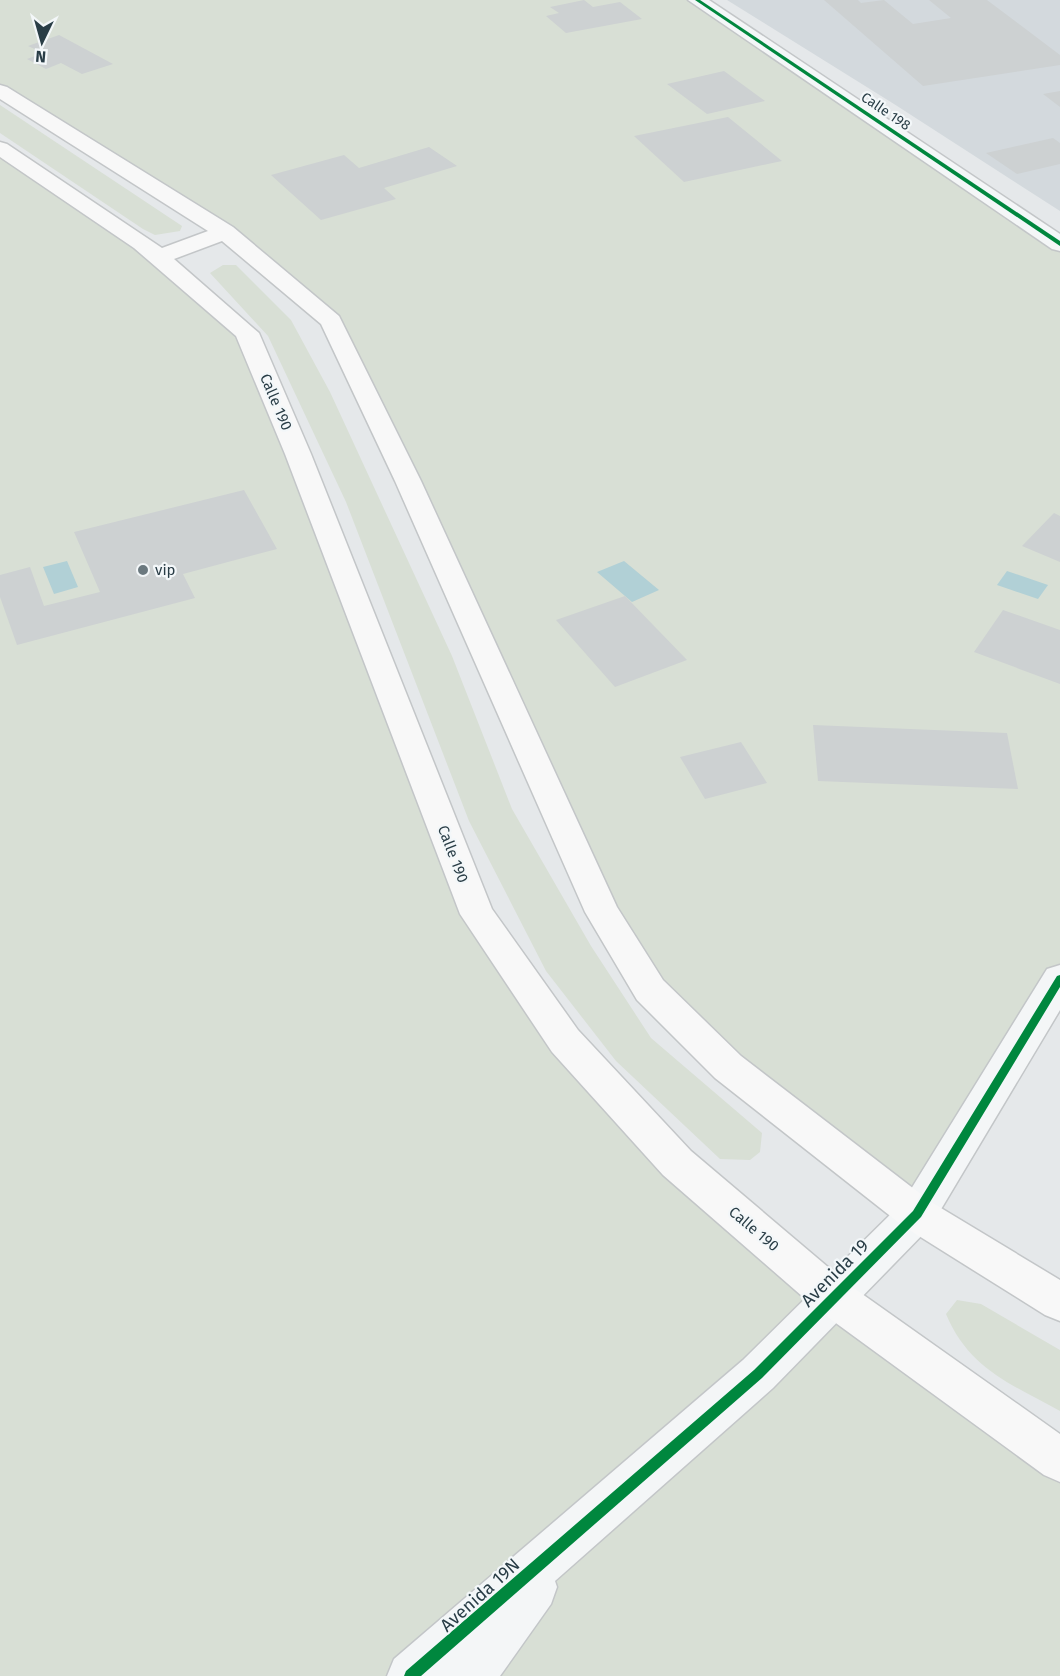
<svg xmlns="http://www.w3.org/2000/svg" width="1060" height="1676" font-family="'Fira Sans',sans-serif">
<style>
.built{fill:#d3d9dd}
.green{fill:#d8dfd5}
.water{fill:#b1d0d6}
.building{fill:#cdd1d2}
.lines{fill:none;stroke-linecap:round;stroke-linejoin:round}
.street-casing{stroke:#c3c6c8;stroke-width:3}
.secondary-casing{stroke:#c3c6c8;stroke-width:3}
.street{fill:#f4f6f7;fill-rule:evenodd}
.secondary{fill:#f8f8f8;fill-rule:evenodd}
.cycleway-casing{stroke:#f3f7f9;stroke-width:4}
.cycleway{fill:#00873e;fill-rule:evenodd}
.poi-dot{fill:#6b797f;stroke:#f3f7f9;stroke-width:2}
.labels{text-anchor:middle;stroke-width:4.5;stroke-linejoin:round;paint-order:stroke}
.far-street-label{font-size:14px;fill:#293d46;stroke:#f3f7f9}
.street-label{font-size:15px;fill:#293d46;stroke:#f3f7f9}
.poi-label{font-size:15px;fill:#293d46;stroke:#f3f7f9;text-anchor:start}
.near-street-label{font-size:18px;fill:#293d46;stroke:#f3f7f9}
</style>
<rect width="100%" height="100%" fill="#e5e8ea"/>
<!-- built -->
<polygon class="built" points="727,0 1060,0 1060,211 894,104"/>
<!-- green -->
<g class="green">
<polygon points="0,0 697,0 1060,244 1060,979 917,1214 650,990 331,321 225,232 0,89"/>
<polygon points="0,105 182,226 180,231 155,235 143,229 0,133"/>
<polygon points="0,148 142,243 247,333 477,914 677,1164 1060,1460 1060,1676 0,1676"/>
<polygon points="223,265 236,265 291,320 330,392 452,656 512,809 591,946 651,1038 762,1133 760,1152 750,1160 720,1159 616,1061 546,971 469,821 346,502 268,336 210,273"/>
<path d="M957 1300 981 1304 1060 1350V1411C1011 1384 969 1369 946 1314Z"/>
</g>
<!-- water -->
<g class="water">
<polygon points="67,561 78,587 54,594 43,567"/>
<polygon points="624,561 659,590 632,602 597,572"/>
<polygon points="1007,571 1048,585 1038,599 997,585"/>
</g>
<!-- building -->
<g class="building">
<polygon points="584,0 593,7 620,2 642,19 566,33 546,16 559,13 550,7"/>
<polygon points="824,0 858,0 861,3 884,0 913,24 951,18 929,0 987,0 1060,55 1060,65 923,86"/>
<polygon points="59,35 113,64 82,74 61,63 46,69 27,59 43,53 28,46"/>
<polygon points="724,71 765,101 707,114 667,84"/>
<polygon points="1060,91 1060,107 1043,94"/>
<polygon points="728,117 782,161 684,182 634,136"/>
<polygon points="1053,138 1060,143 1060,164 1017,174 986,153"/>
<polygon points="429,147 457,166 384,188 396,199 321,220 271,175 344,155 359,168"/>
<polygon points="244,490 277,549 183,574 195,598 17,645 0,597 0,575 30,567 44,606 100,592 74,532"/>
<polygon points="1054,513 1060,516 1060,562 1022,546"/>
<polygon points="625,596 687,660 615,687 556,620"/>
<polygon points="1003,610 1060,630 1060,684 974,652"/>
<polygon points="813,725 1007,733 1018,789 818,781"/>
<polygon points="741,742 767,783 705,799 680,757"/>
</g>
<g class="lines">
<!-- street casing -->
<g class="street-casing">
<g id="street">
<polygon points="688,0 709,0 1060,234 1060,251 1052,249"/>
<polygon points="1060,965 1060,1010 931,1226 773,1388 555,1581 557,1587 551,1604 500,1676 387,1676 394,1659 743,1360 903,1202 1047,969"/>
</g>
</g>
<!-- secondary casing -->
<g class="secondary-casing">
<polygon id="secondary" points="0,85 7,87 233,227 339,316 421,481 617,907 663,980 741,1056 931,1202 1060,1280 1060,1321 1045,1315 903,1226 715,1078 637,1000 585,912 395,481 321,324 222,241 174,259 259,333 311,454 492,909 578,1030 691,1151 848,1284 1060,1434 1060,1482 1044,1475 818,1310 663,1175 552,1052 460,914 285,454 236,336 134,248 0,157 0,142 7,144 162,248 208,231 0,99"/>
</g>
<!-- street -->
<use href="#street" class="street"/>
<!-- secondary -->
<use href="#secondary" class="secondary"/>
<!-- cycleway casing -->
<g class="cycleway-casing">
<g id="cycleway">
<polygon points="695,0 700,0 1060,241 1060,246"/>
<polygon points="1060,975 1060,987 921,1217 762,1378 421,1676 404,1676 406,1671 754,1370 913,1211 1057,976"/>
</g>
</g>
<!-- cycleway -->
<use href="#cycleway" class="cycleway"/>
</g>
<!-- markers -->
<circle class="poi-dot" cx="143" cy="570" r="6"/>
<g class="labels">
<!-- far-street labels -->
<g class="far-street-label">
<text transform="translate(886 111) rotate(34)" y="5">Calle 198</text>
</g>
<!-- street labels -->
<g class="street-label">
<text transform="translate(276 402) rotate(67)" y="5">Calle 190</text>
<text transform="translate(453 854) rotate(69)" y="5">Calle 190</text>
<text transform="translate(754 1229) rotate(40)" y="5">Calle 190</text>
</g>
<!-- poi labels -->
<g class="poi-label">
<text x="155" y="575">vip</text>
</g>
<!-- near-street labels -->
<g class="near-street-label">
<text transform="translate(835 1273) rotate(-45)" y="6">Avenida 19</text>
<text transform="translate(480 1595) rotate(-42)" y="6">Avenida 19N</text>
</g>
</g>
<!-- north arrow -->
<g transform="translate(42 42) rotate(185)" stroke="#f3f7f9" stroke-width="4.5" paint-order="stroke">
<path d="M0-4.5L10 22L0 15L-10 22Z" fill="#293d46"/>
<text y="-9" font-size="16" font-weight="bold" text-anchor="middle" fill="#293d46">N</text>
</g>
</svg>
